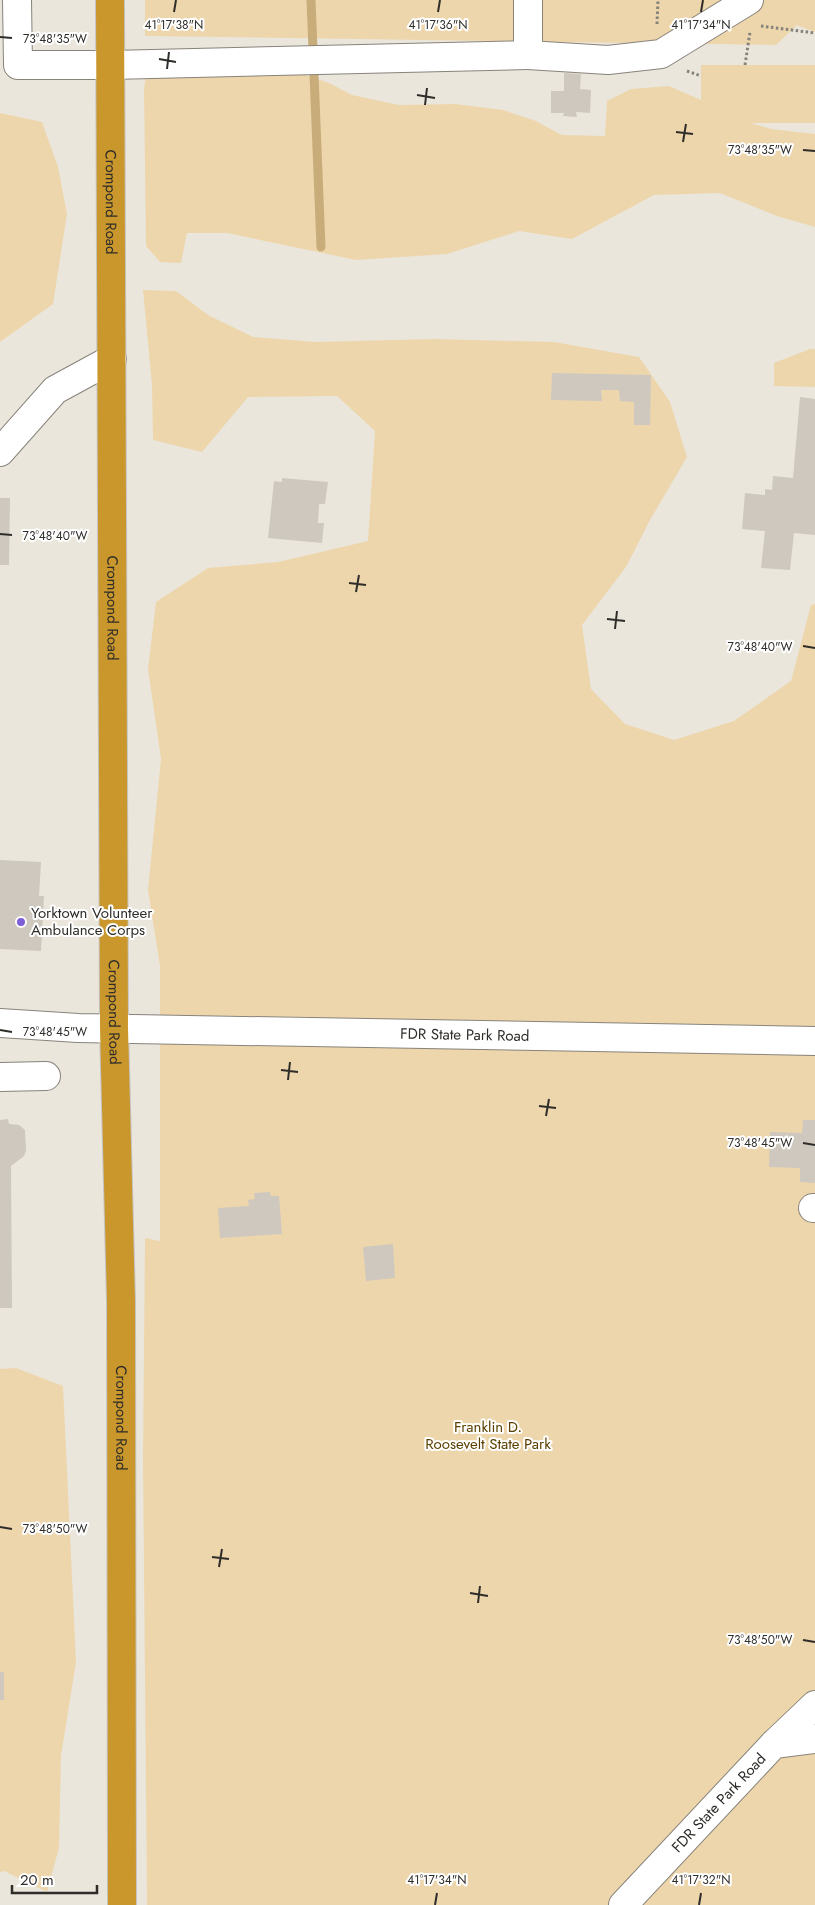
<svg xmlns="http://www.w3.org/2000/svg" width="815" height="1905" font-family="Jost,sans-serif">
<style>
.green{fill:#edd6ac}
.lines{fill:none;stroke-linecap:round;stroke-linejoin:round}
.stream{stroke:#c8ad7b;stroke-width:9}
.building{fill:#cec8bf}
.minor-casing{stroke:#88837b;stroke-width:30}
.highway-casing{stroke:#c5c4c3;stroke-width:30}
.path{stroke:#85827b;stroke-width:3;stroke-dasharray:2.5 2.5;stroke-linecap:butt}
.minor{stroke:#fff;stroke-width:28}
.highway{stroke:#c9972c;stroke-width:28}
.ticks{fill:none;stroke:#2f2d29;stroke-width:2}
.poi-dot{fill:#7e5ed8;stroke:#fff;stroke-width:2}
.labels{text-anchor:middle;stroke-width:4;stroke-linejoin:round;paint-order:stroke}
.street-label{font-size:15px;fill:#2f2d29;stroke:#fff}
.poi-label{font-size:15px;fill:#2f2d29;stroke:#fff;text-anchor:start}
.park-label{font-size:15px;fill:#5b4000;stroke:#fff}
.ticks-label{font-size:12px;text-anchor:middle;fill:#2f2d29;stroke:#fff;stroke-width:4;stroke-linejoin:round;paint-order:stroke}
</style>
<rect width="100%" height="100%" fill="#ebe6dc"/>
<!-- green -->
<g class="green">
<polygon points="145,0 815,0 815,32 797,25 776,45 145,36"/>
<polygon points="701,65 815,65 815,123 751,123 771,129 815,134 815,227 777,216 720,193 654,195 572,239 519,231 447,254 356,260 227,233 187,233 181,263 160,262 146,246 144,90 146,73 282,67 329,83 352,95 399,105 455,104 503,110 536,121 562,135 605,136 607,101 631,89 669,86 701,100"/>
<polygon points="0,113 42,122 58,167 67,214 53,304 0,342"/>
<polygon points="143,290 176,291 208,315 253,337 315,342 434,339 554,342 639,357 670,402 687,457 650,520 626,567 582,625 591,689 625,724 674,740 734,721 791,681 811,605 815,604 815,1905 147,1905 143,1459 145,1238 160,1241 160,966 148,890 161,759 148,669 156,602 208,568 278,562 368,541 375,431 337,396 248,397 202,452 153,440 152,385"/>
<polygon points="810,349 815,349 815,387 774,386 774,363"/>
<polygon points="16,1368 63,1386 76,1662 61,1756 59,1848 47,1892 4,1871 0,1872 0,1369"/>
</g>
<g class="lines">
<!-- stream -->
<polyline class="stream" points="311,0 321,247"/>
</g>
<!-- building -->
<g class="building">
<polygon points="564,73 581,74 580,89 591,90 590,113 576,112 577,117 563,116 564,113 551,113 551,91 564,91"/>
<polygon points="552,373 651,375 650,425 634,425 634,402 620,401 619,390 601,390 602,401 551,400"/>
<polygon points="800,397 815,399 815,535 794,533 790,570 761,568 765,531 742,529 745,493 765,495 765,489 772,490 773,476 793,478"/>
<polygon points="282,478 328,482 325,504 319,504 318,523 324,523 322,543 268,538 274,481 282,482"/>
<polygon points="0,498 10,498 9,565 0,565"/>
<polygon points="0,860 41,862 39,896 44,896 41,951 0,949"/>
<polygon points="8,1119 9,1124 19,1125 25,1130 26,1151 24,1156 11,1166 12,1308 0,1308 0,1120"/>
<polygon points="803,1120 815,1120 815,1183 800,1182 800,1168 769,1167 770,1132 802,1133"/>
<polygon points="270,1192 271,1196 279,1196 282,1234 220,1238 218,1208 249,1206 248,1200 255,1199 254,1193"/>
<polygon points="393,1244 395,1278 366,1281 363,1247"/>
<rect x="0" y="1672" width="4" height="28"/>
</g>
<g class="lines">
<!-- minor casing -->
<g class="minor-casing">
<g id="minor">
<polyline points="17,0 18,65 111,65 528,55 528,0"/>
<polyline points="528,55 608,60 661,54 749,0"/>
<polyline points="0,452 55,390 112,359"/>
<path id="s1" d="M0 1023 78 1028 815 1041"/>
<polyline points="0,1077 46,1076"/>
<polyline points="813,1208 815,1208"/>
<polyline points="774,1744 815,1705"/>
<path id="s2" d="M623 1905 774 1744 815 1739"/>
</g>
</g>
<!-- highway casing -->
<g class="highway-casing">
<g id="highway">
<path id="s3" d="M110 0 114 1028 121 1301 122 1905"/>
</g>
</g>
<!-- path -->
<g class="path">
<polyline points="657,24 658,0"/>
<polyline points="761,26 815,33"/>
<polyline points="745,65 750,32"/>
<polyline points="687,71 701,76"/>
</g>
<!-- minor -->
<use href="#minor" class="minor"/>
<!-- highway -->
<use href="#highway" class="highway"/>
</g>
<!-- ticks -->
<path class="ticks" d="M174 12 176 0M438 12 440 0M701 12 703 0M0 37 12 38M159 59 176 62M167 69 169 52M417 95 435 98M425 105 427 88M676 132 693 134M683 142 686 124M803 150 815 151M0 534 12 535M349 583 366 585M356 592 359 575M607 619 625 621M615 629 617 611M803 646 815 648M0 1030 12 1032M281 1070 298 1072M288 1080 290 1062M539 1106 556 1108M546 1116 549 1099M803 1143 815 1145M0 1527 12 1529M212 1557 229 1559M219 1567 222 1549M470 1593 488 1596M478 1603 480 1586M803 1640 815 1642M435 1905 437 1893M699 1905 701 1893"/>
<!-- markers -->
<circle class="poi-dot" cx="21" cy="922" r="5"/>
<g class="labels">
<!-- street labels -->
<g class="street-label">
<text dy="5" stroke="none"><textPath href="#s3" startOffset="202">Crompond Road</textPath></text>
<text dy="5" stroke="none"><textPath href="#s3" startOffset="608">Crompond Road</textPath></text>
<text dy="5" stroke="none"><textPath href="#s3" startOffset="1012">Crompond Road</textPath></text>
<text dy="5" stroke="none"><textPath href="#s1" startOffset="465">FDR State Park Road</textPath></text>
<text dy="5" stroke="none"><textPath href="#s3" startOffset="1418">Crompond Road</textPath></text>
<text dy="5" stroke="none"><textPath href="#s2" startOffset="140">FDR State Park Road</textPath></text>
</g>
<!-- poi labels -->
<g class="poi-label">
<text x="31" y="918">Yorktown Volunteer<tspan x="31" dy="17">Ambulance Corps</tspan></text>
</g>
<!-- park labels -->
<g class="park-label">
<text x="488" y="1432">Franklin D.<tspan x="488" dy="17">Roosevelt State Park</tspan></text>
</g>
</g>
<g class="ticks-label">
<text x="174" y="29">41°17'38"N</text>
<text x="438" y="29">41°17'36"N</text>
<text x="701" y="29">41°17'34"N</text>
<text x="55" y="43">73°48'35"W</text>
<text x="760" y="154">73°48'35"W</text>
<text x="55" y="540">73°48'40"W</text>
<text x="760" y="651">73°48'40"W</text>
<text x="55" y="1036">73°48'45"W</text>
<text x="760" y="1147">73°48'45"W</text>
<text x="55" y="1533">73°48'50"W</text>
<text x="760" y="1644">73°48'50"W</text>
<text x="437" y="1884">41°17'34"N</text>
<text x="701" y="1884">41°17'32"N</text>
</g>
<!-- scale -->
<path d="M12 1885v8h85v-8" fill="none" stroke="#2f2d29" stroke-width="2.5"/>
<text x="20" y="1885" font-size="15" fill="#2f2d29" stroke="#ffffff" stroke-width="4" paint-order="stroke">20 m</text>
</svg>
